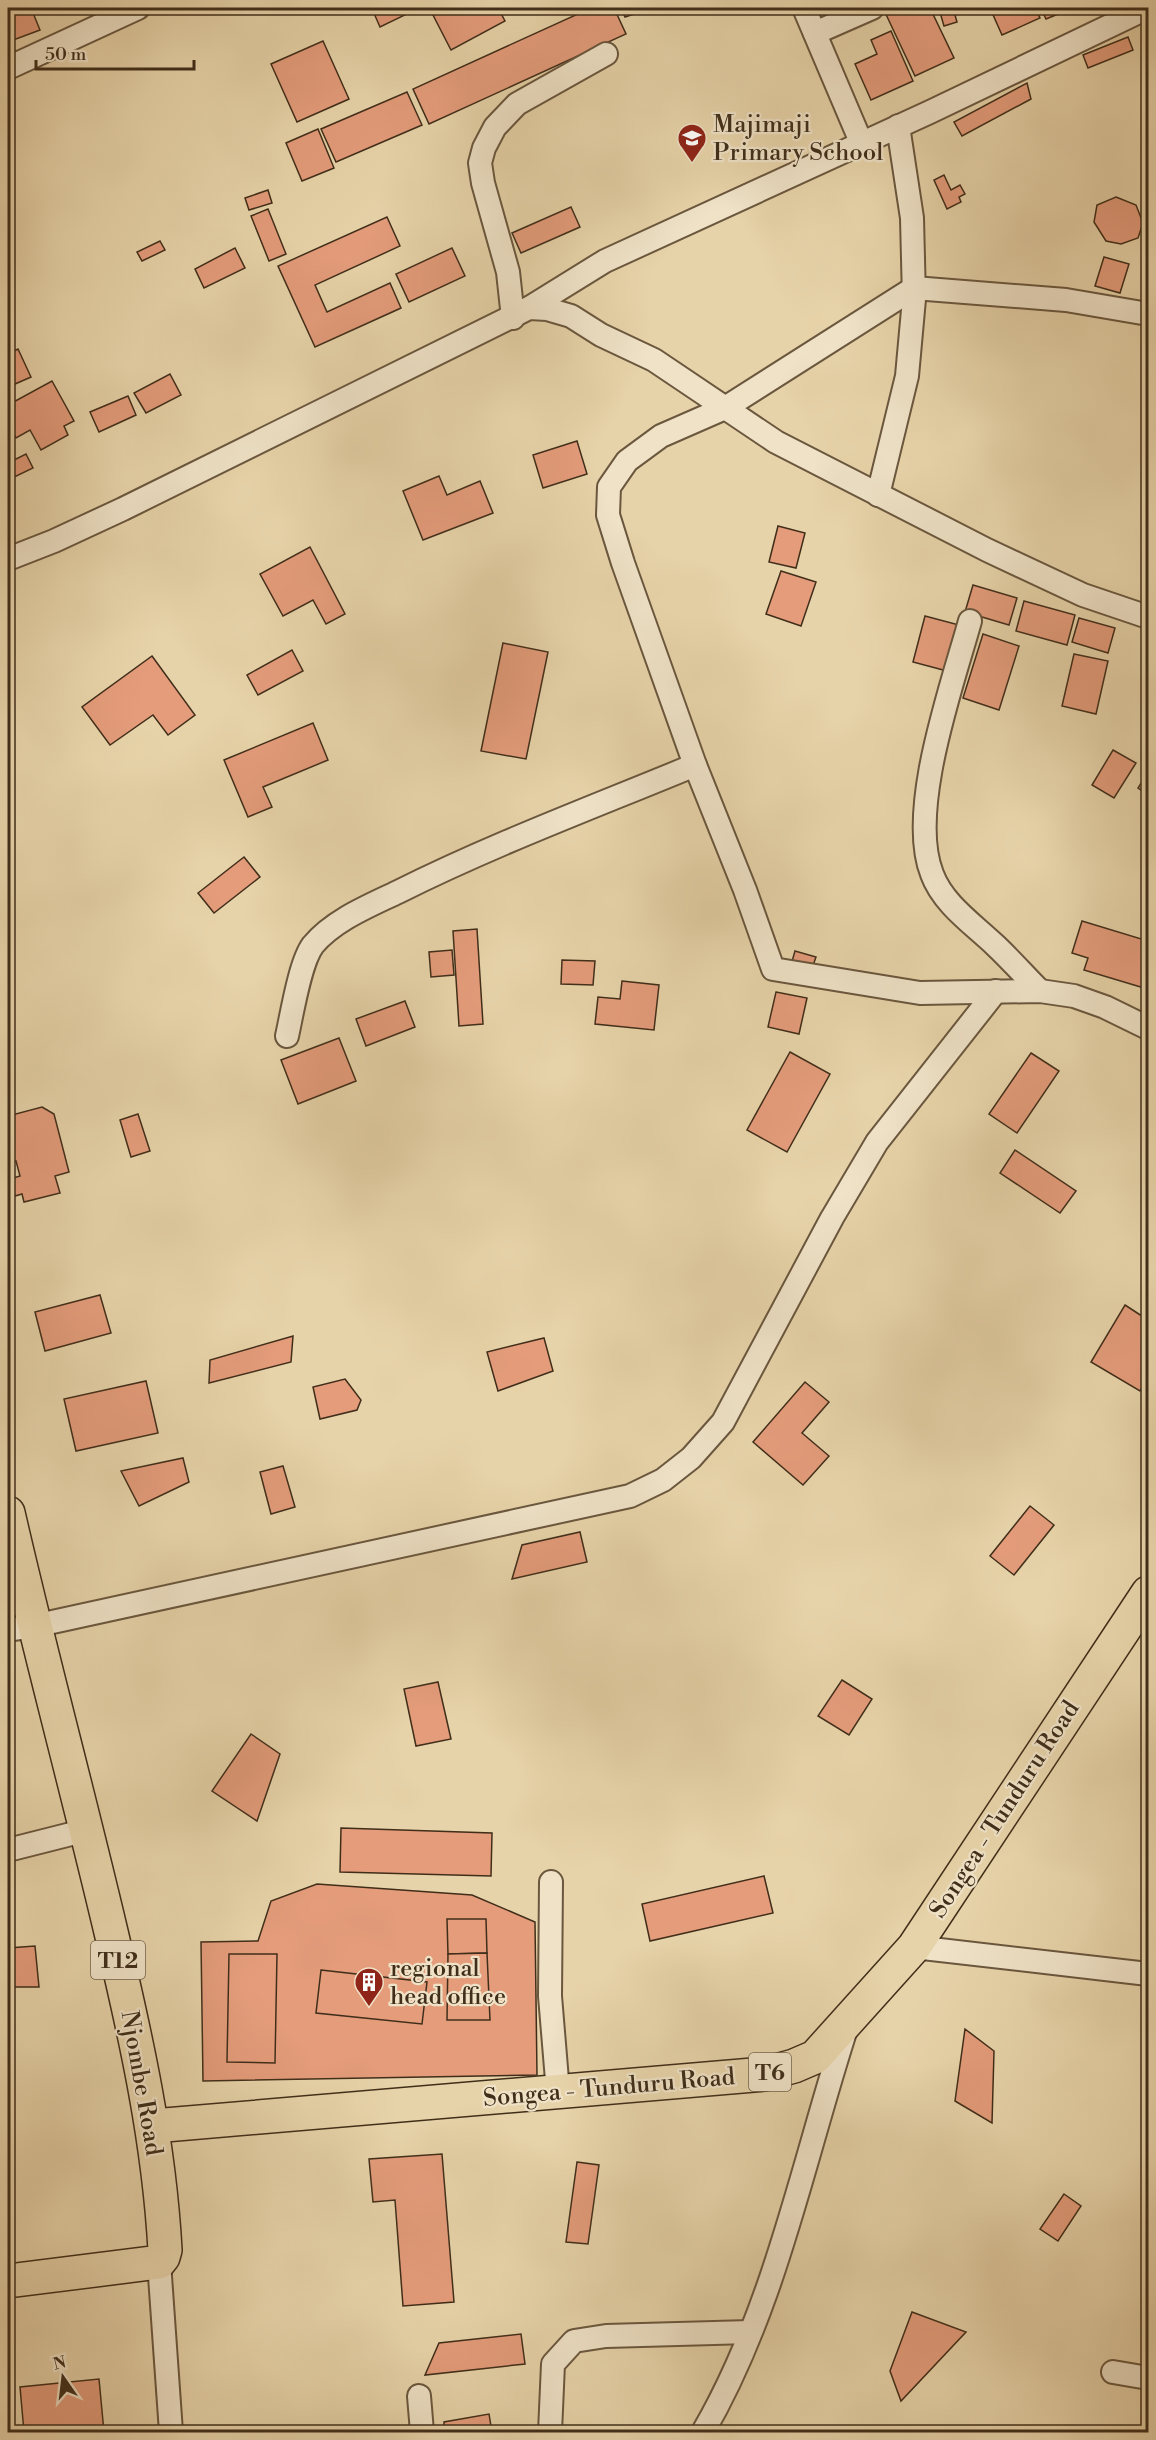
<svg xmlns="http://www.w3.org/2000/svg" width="1156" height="2440" font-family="'Libre Bodoni',serif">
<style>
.building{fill:#e49c7b;stroke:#402e1a;stroke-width:1.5}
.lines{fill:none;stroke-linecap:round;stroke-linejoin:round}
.minor-casing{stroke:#6a573e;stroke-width:26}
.highway-casing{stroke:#402e1a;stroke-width:36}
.minor{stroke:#efe2c7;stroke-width:22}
.highway{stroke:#e7d3a9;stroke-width:33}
.labels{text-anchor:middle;stroke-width:4.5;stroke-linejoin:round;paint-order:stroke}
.shield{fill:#efe2c7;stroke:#74644e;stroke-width:1.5}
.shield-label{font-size:22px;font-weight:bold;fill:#402e1a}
.poi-label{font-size:24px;fill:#402e1a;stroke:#efe2c7;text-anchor:start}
.street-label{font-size:24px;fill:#402e1a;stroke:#efe2c7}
</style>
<rect width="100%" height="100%" fill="#e7d3a9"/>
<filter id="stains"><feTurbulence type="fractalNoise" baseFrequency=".00333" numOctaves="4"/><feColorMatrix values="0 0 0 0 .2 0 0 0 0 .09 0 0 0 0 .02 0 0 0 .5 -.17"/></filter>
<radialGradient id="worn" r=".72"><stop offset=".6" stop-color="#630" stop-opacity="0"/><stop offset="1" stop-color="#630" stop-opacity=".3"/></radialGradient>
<!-- building -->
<g class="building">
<polygon points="8,8 31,8 40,30 8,42"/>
<polygon points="382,8 407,8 409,13 380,27 373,11"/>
<polygon points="447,8 498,8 505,21 451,50 433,15"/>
<polygon points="591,8 614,8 626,34 429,124 413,89"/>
<polygon points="621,8 652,8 625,17"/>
<polygon points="824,8 867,8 832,24"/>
<polygon points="883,8 930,8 954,58 915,76"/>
<polygon points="953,8 957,22 944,26 939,9"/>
<polygon points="990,8 1035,8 1040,18 1002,35"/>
<polygon points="1041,8 1073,8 1046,19"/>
<polygon points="891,31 913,81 871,100 855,64 877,54 871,40"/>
<polygon points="1128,37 1133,50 1088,68 1083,55"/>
<polygon points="323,41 349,99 297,122 271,64"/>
<polygon points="1027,83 1031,99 962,136 954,122"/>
<polygon points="407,92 422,125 336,162 321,129"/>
<polygon points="318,129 334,168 302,181 286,143"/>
<polygon points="944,175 951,190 960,185 965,194 959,197 961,202 947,209 934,180"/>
<polygon points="268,190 272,203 249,210 245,198"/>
<polygon points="1116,197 1136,205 1143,223 1138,238 1121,244 1106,241 1094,222 1097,205"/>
<polygon points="571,207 580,227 521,253 512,233"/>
<polygon points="268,209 286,254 269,261 251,216"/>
<polygon points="387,217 400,246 315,285 327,312 390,283 401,308 315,347 278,266"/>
<polygon points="160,241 165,250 142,261 137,252"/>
<polygon points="235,248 245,268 204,288 195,269"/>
<polygon points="452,248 465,276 409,302 396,274"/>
<polygon points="1104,257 1129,264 1120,293 1095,286"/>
<polygon points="18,349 31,377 8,387 8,354"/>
<polygon points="170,374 181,395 146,413 134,393"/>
<polygon points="52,381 74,421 64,426 68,435 41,450 30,430 16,438 8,422 8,405"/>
<polygon points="128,396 136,415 99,432 90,412"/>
<polygon points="577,441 587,474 543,488 533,455"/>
<polygon points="26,454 33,468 8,480 8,463"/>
<polygon points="439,476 447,495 480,481 493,513 423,540 403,491"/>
<polygon points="778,526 805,533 796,568 769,562"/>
<polygon points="310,547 345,614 326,624 313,600 283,616 260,574"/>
<polygon points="781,571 816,582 801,626 766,614"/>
<polygon points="973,585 1017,598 1009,625 965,612"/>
<polygon points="1024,601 1075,615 1067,645 1016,631"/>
<polygon points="925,616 959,625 947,671 913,662"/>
<polygon points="1079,618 1115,628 1108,653 1072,642"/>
<polygon points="983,634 1019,646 999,710 963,698"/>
<polygon points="503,643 548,652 526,759 481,751"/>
<polygon points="292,650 303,671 258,695 247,675"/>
<polygon points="1074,654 1108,661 1096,714 1062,706"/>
<polygon points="152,656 195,715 168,735 153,715 110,745 82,707"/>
<polygon points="313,723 328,760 263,787 272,807 248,817 224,760"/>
<polygon points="1113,750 1136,763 1114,798 1092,785"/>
<polygon points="1148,772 1148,795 1138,788"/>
<polygon points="244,857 260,877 214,913 198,893"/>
<polygon points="1082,921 1148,941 1148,973 1144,988 1084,970 1088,958 1072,953"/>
<polygon points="477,929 483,1024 459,1026 453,931"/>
<polygon points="452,950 454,975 431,977 429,952"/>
<polygon points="795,951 816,957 811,971 791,965"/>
<polygon points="562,960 595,961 593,985 561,984"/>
<polygon points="622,981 659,985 654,1030 595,1024 598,997 620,999"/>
<polygon points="776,992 807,998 799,1034 768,1027"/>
<polygon points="405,1001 415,1027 366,1046 356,1019"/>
<polygon points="339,1038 356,1081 298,1104 281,1060"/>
<polygon points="790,1052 830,1074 787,1152 747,1130"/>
<polygon points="1031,1053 1059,1071 1017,1133 989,1114"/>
<polygon points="42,1107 54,1114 69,1172 55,1176 60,1193 24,1202 22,1194 15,1196 10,1179 20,1176 16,1161 8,1164 8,1116"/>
<polygon points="138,1114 150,1151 131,1157 120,1120"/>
<polygon points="1015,1150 1076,1191 1060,1213 1000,1173"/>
<polygon points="100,1295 111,1333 45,1351 35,1312"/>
<polygon points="1125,1305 1148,1320 1148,1376 1140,1391 1091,1362"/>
<polygon points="293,1336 291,1362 209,1383 210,1360"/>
<polygon points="544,1338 553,1371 498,1391 487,1352"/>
<polygon points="345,1379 361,1400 357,1410 320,1419 313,1387"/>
<polygon points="146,1381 158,1433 76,1451 64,1399"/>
<polygon points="805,1382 829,1402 802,1433 829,1456 803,1485 753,1442"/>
<polygon points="183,1458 189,1482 139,1506 121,1471"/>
<polygon points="283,1466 295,1507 271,1514 260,1472"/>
<polygon points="1030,1506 1054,1525 1014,1575 990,1556"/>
<polygon points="580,1532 587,1562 512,1579 522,1545"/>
<polygon points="842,1680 872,1699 849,1735 818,1716"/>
<polygon points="438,1682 451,1739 416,1746 404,1689"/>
<polygon points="251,1734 280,1754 257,1821 212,1791"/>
<polygon points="341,1828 492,1833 491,1876 340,1872"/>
<polygon points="764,1876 773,1913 650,1941 642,1904"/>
<polygon points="317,1884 472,1895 535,1922 537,2075 203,2081 201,1942 258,1941 271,1901"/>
<polygon points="447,1919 486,1919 487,1953 448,1954"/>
<polygon points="35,1946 39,1987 8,1987 8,1948"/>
<polygon points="487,1953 490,2020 447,2020 448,1954"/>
<polygon points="229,1954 277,1954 275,2063 227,2062"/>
<polygon points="321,1970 427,1982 422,2024 316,2013"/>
<polygon points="965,2029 994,2051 992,2123 955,2101"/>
<polygon points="442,2154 454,2302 403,2306 395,2200 373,2202 369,2159"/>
<polygon points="577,2162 599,2165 588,2244 566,2242"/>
<polygon points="1064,2194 1081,2206 1058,2241 1040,2229"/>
<polygon points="912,2312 966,2332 901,2401 890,2371"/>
<polygon points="521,2334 525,2364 425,2375 439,2343"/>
<polygon points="99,2379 104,2432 24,2432 20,2387"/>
<polygon points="489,2414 492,2432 444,2432 444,2422"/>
</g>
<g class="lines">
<!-- minor casing -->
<g class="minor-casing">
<g id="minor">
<polyline points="804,8 861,142"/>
<polyline points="815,33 872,8"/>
<polyline points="8,68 138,8"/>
<polyline points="529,308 605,261 930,112 1147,8"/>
<polyline points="1148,314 1066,300 914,288 725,408 661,436 627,461 609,487 608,515 623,563 695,765 745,890 773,969 920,993 1040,991 1074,996 1105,1007 1148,1028"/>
<polyline points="513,318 508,272 483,183 480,163 484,148 495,127 517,104 606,54"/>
<polyline points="878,495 907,376 914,299 912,218 898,126"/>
<polyline points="8,559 54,541 123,509 529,308 547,309 571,316 601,335 654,360 776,442 987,550 1083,595 1148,617"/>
<path d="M970 621C952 686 907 811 932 874 943 904 973 924 995 945 1011 960 1025 976 1040 991"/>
<path d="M287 1036C292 1014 300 962 313 945 334 920 369 906 398 892 494 844 596 806 695 765"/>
<polyline points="8,1630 34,1626 630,1496 663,1480 691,1458 723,1422 832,1218 877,1142 996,991"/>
<polyline points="8,1850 87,1830"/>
<polyline points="551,1882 550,1996 558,2092"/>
<polyline points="914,1947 1148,1974"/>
<polyline points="159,2262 171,2432"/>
<polyline points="1113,2372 1148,2378"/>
<polyline points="419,2396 422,2432"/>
<polyline points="550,2432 553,2364 574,2341 606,2336 750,2332"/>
<path d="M703 2432C775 2308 802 2165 846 2029"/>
</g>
</g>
<!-- highway casing -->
<g class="highway-casing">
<g id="highway">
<path d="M8 1513C40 1653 78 1792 111 1932 136 2037 159 2141 165 2250L163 2257 159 2262 8 2281"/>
<polyline points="153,2126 765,2074 794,2066 815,2057 914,1947 1148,1593"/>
</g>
</g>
<!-- minor -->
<use href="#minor" class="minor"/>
<!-- highway -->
<use href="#highway" class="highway"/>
</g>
<!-- icons -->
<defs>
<g id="school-pin" transform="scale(1.5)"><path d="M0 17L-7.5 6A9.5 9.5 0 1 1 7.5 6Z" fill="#8f2418" stroke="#efe2c7"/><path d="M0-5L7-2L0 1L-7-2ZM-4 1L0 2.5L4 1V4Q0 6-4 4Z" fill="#fff"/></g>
<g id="building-pin" transform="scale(1.5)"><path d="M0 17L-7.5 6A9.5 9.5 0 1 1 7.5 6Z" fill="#8f2418" stroke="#efe2c7"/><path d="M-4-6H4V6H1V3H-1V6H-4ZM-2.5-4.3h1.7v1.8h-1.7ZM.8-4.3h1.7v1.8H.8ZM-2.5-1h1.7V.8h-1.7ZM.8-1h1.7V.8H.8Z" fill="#fff"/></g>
</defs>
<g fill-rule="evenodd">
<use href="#school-pin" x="692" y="138"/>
<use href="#building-pin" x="369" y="1982"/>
</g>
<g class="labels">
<!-- shield labels -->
<g class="shield">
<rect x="91" y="1941" width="54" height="38" rx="4.5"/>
<rect x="749" y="2053" width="42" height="38" rx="4.5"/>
</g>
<g class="shield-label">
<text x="118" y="1968">T12</text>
<text x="770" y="2080">T6</text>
</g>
<!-- poi labels -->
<g class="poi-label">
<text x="713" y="132">Majimaji<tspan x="713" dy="28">Primary School</tspan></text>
<text x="390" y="1976">regional<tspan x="390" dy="28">head office</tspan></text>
</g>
<!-- street labels -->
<g class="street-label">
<text transform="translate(1004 1809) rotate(-57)" y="8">Songea - Tunduru Road</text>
<text transform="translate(142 2083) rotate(80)" y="8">Njombe Road</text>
<text transform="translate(609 2087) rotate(-5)" y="8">Songea - Tunduru Road</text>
</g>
</g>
<!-- margin -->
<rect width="1156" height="2440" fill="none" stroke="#e7d3a9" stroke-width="30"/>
<rect x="9" y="9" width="1138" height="2422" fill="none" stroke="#402e1a" stroke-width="3"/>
<rect x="15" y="15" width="1126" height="2410" fill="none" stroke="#402e1a" stroke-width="1.5"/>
<!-- north arrow -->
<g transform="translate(63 2377) rotate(346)" stroke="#efe2c7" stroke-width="4.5" paint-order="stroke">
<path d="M0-4.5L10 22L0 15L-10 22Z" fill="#402e1a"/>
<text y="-9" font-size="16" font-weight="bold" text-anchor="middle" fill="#402e1a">N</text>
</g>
<!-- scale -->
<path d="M36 60v9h158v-9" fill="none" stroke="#402e1a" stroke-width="3"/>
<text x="45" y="60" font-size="18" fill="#402e1a" stroke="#efe2c7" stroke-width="4.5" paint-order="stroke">50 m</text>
<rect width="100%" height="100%" filter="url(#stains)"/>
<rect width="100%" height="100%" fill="url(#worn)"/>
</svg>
